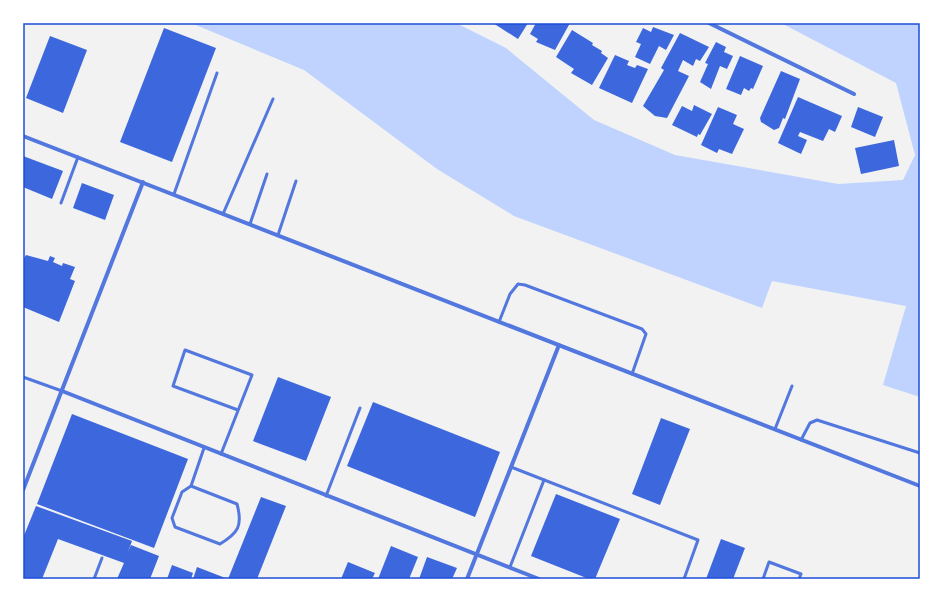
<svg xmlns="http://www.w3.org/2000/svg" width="943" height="602" font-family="'Noto Serif',serif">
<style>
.water{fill:#bfd3fe}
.building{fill:#3d67dc}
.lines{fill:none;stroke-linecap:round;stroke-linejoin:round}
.service{stroke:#5277de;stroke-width:3}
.minor{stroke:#5277de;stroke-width:4}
.neatline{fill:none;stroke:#1d4ed8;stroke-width:1.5}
</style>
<rect width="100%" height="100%" fill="#f2f2f2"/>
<!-- water -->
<polygon class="water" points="191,23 456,23 506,48 594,120 675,155 838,184 903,180 915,155 896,83 781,23 920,23 920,397 883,385 906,306 772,281 762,308 514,216 437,169 304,70"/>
<!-- building -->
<g class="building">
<polygon points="493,23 528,23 518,39"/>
<polygon points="536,23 570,23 555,50 536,42 538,39 530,34"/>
<polygon points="653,27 674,35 666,50 659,46 650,64 635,57 641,44 636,42 643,28 651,32"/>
<polygon points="164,28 216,48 172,162 120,142"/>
<polygon points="572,30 593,43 592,45 602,51 601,53 608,58 592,85 571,73 574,69 556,57"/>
<polygon points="680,33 709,47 700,61 696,59 693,66 683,60 678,71 689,76 667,118 655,116 643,106 664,70 661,68"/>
<polygon points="50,36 87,50 63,113 26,98"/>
<polygon points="716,42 726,47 724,52 733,56 727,69 720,66 711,89 700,82 708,64 705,63"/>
<polygon points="615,55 629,61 627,65 635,68 637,65 648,69 632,103 599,88"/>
<polygon points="740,56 763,66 753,89 751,88 749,91 744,88 741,95 726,89"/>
<polygon points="781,71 800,79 785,119 783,118 779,128 774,130 761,122 760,118"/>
<polygon points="798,97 842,116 835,132 829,129 823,141 800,132 798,136 807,140 801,154 778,143"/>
<polygon points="694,105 712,114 700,135 698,134 697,137 672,125 682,106 692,111"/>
<polygon points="718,107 737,115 733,124 744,129 732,154 719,149 717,153 701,145"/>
<polygon points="858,107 883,117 875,137 851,127"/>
<polygon points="894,140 899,166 861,174 855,148"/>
<polygon points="23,156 63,171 52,199 23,187"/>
<polygon points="82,183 114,195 105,220 73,208"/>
<polygon points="26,255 48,261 50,256 55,258 53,262 62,266 63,263 75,267 70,279 75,281 59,322 23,307 23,260"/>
<polygon points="278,377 331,397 306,461 253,441"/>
<polygon points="373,402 500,452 475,517 347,466"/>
<polygon points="72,414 188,459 154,548 37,504"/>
<polygon points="661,418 690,429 660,505 632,494"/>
<polygon points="556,494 620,519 595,579 589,579 531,556"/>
<polygon points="261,497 286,506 257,579 228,579"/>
<polygon points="36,506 132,541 128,552 131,545 159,556 150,579 117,579 124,563 58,539 42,579 23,579 23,538"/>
<polygon points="721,539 745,548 733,579 706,579"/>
<polygon points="391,546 418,557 409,579 378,579"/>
<polygon points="427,557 457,568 452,579 419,579"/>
<polygon points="348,562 375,573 372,579 341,579"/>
<polygon points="172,565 193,573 191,579 167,579"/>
<polygon points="197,567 228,579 193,579"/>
</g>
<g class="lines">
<!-- service -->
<g class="service">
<polyline points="174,194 217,73"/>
<polyline points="61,203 78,157"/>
<polyline points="223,214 273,99"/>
<polyline points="250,224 267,174"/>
<polyline points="278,235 296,181"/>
<polyline points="499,322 510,294 518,284 525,285 642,329 646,334 632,374"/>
<polyline points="23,377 62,391"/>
<polyline points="775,429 792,386"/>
<polyline points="801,440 810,423 817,420 920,453"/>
<polyline points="221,454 252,375 185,350 173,386 238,410"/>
<polyline points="511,467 698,540 684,579"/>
<path d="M191 486 237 504C243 526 238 533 220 544L175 527 172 518 182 492 191 486 204 448"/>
<polyline points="326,496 360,408"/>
<polyline points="510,567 544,480"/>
<polyline points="94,579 102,558"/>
<polyline points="763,579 769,562 801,574 799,579"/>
</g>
<!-- minor -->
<g class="minor">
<polyline points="709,23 854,94"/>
<polyline points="23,136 920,486"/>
<polyline points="62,391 539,579"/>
<polyline points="23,490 143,182"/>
<polyline points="467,579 559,345"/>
</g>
</g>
<!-- border -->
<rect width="943" height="602" fill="none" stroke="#ffffff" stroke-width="48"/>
<rect x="24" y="24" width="895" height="554" class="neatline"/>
</svg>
